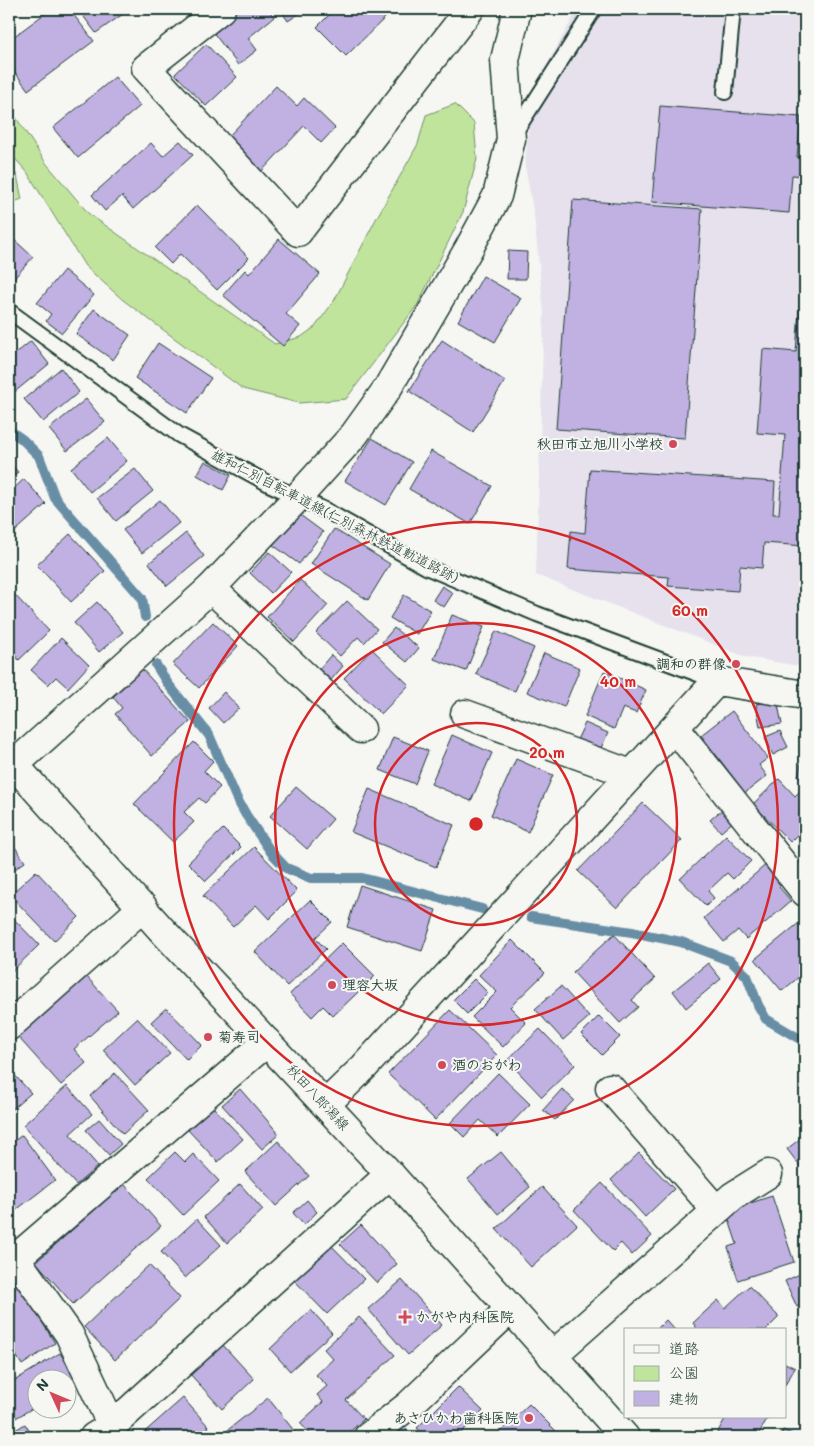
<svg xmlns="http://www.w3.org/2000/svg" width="814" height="1446" font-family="Mali,'Klee One',sans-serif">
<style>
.built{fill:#e6e1ed}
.green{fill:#c1e49d;stroke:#709068}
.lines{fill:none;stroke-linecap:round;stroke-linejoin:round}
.stream{stroke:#688ea5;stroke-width:10}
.building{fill:#c0b1e2;stroke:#1f3d34}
.lane-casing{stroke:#1f3d34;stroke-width:18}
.street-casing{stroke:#1f3d34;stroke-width:31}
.primary-casing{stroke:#1f3d34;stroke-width:31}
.lane{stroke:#f6f6f2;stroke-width:14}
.street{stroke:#f6f6f2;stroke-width:28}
.primary{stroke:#f6f6f2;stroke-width:28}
.ring{fill:none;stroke:#d62828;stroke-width:2.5}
.poi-dot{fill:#d1495b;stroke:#f6f6f2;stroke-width:2}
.labels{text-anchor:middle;stroke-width:4;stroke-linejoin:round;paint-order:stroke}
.poi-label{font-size:14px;font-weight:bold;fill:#1f3d34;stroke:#f6f6f2;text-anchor:start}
.street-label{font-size:14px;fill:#1f3d34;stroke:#f6f6f2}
.centre{fill:#d62828;stroke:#f6f6f2;stroke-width:2.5}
.ring-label{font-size:15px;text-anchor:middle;font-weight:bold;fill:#d62828;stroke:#f6f6f2;stroke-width:4;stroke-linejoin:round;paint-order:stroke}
</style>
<rect width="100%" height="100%" fill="#f6f6f2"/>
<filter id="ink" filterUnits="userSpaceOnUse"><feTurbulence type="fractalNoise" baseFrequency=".02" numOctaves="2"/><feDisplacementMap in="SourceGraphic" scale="10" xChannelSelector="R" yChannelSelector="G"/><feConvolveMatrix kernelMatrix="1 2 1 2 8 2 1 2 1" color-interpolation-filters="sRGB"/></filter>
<g filter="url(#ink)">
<!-- built -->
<polygon class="built" points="578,9 805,9 805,667 746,657 536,575 544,313 534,215 525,166 532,91"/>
<!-- green -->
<g class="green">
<polygon points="455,104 474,123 477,159 463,212 418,304 346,399 299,403 243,389 123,300 85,266 27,172 9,152 9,107 46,163 89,214 275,344 301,337 315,327 334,301 376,219 418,144 426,115"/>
<polygon points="9,166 17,175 22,199 9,204"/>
</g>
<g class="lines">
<!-- stream -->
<g class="stream">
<polyline points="9,430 22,439 39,456 55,498 142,598 145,617"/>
<polyline points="156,665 168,684 209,735 236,797 246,815 271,852 286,868 311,878 362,878 482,909"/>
<polyline points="531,917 632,932 681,942 731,961 747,976 758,1005 766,1019 805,1042"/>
</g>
</g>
<!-- building -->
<g class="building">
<polygon points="51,9 69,9 94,41 28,90 9,64 9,40"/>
<polygon points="78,9 119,9 123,14 96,33"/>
<polygon points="232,9 268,9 274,17 248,38 257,50 238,65 209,27"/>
<polygon points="280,9 306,9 288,21"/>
<polygon points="335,9 394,9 346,56 317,27"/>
<polygon points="206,44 237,77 206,106 175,74"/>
<polygon points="115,77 140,106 78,158 53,128"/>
<polygon points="276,86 297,106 304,98 335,128 321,143 304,126 260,173 225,140"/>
<polygon points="660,106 801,117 797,157 805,157 805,176 792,175 789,213 652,202"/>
<polygon points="180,141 193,155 133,209 122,196 105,211 92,195 151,143 163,156"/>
<polygon points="573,200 702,209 685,438 556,429"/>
<polygon points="197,205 249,258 217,290 180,254 171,264 155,248"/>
<polygon points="805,231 805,546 764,543 762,568 740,566 738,591 668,586 669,577 568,569 571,531 585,533 590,469 775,482 773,514 779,514 785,435 757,433 763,349 796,352"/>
<polygon points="9,235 33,257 9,284"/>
<polygon points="279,239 320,274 286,314 300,326 283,346 223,295 245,270 249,274"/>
<polygon points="508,251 527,252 526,279 507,279"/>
<polygon points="64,270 94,295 62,333 46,321 51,314 37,303"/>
<polygon points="483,276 521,298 495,342 458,321"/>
<polygon points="94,309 130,335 113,360 76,334"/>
<polygon points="442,340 505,381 473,432 409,391"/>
<polygon points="31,341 49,364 12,394 9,390 9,359"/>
<polygon points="158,343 211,378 187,413 135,378"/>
<polygon points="61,368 79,392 43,422 24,399"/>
<polygon points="86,399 105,422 67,451 49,429"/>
<polygon points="108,438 127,461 90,492 71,468"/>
<polygon points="372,438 412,462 386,505 345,481"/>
<polygon points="431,451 492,486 470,524 409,489"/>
<polygon points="205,461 231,475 223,490 197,475"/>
<polygon points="9,462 18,472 9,480"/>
<polygon points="135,469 153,491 116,521 97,498"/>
<polygon points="24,479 46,504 10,536 9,493"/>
<polygon points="160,500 179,523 142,553 123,530"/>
<polygon points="296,512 323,532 299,564 273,545"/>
<polygon points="334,529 390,564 368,600 311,564"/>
<polygon points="186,533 204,556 167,586 149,563"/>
<polygon points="70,534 105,571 71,602 37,565"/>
<polygon points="269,552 291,572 271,593 250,573"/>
<polygon points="300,580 328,605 294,642 267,617"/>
<polygon points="442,586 453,593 444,607 433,600"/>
<polygon points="10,590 49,631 19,660 9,649"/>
<polygon points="404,595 431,611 417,634 390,618"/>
<polygon points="347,601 377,629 364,643 358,637 340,656 316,633"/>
<polygon points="97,602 123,632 99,652 74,623"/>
<polygon points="452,615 484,627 466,671 434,659"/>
<polygon points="213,622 238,646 199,688 173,664"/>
<polygon points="394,628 419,648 407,662 382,642"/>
<polygon points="496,631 534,648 515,691 476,674"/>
<polygon points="61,638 89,665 68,688 56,677 48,685 31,670"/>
<polygon points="372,649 409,685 381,714 344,678"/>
<polygon points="544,653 580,668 564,707 527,692"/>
<polygon points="331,655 343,666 331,680 319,669"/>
<polygon points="142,669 190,722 152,756 115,714 122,708 113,697"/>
<polygon points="604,671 646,690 636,713 623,708 614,729 585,716"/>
<polygon points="224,692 239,708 223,723 209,708"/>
<polygon points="777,700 782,724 760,727 756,704"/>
<polygon points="732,711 768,758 759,765 767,776 745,793 701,735"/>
<polygon points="585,723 608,733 599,752 576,742"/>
<polygon points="780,731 788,747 773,755 765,737"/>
<polygon points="452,735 492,753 471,801 431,784"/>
<polygon points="393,737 428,751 415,784 380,770"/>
<polygon points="194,742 213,761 204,771 220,787 205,803 199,798 184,812 194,822 173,842 134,804"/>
<polygon points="805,747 805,778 798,776"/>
<polygon points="516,759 553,775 528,832 491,815"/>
<polygon points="779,779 795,796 802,789 805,793 805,827 790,842 753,804"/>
<polygon points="296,787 333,819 307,849 270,816"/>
<polygon points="369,789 454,825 436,867 351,832"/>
<polygon points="643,803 682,840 617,908 578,871"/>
<polygon points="725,807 735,820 721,832 710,820"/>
<polygon points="223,829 241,847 206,881 188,863"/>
<polygon points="726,835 751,861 733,879 727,873 708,891 714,898 706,906 680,879"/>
<polygon points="9,838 25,862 9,873"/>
<polygon points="254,847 297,891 269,919 256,905 233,927 203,896"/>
<polygon points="769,862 786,881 779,887 791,901 746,939 738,930 724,942 704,918"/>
<polygon points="36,871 79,917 54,941 10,895"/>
<polygon points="360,885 436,910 422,951 347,927"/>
<polygon points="310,900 332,922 315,938 326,949 287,986 255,952"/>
<polygon points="9,914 39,945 9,974"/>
<polygon points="805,918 805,972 782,991 755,959"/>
<polygon points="614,934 655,979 632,1000 638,1007 620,1023 573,972"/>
<polygon points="512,940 545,973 510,1007 526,1023 503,1047 472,1017 497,992 479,975"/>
<polygon points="342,943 375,976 333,1016 323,1006 312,1017 290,994"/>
<polygon points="708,963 721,979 686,1008 673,991"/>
<polygon points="86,976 118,1011 74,1049 86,1063 61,1085 18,1037"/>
<polygon points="474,979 488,993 467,1014 453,1000"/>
<polygon points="561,986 589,1017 563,1040 535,1009"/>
<polygon points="166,1008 202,1045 187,1060 151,1022"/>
<polygon points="450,1010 497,1055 435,1120 388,1074"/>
<polygon points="599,1016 620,1037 602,1055 581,1034"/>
<polygon points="137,1018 170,1053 135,1085 103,1050"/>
<polygon points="540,1029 575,1065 542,1097 507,1060"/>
<polygon points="9,1069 31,1093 9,1112"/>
<polygon points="115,1073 149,1110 123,1134 90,1096"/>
<polygon points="498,1073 530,1104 498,1137 480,1120 464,1137 450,1123"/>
<polygon points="67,1086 92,1114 70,1134 98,1166 76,1185 23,1125"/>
<polygon points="240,1089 279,1134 262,1149 222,1105"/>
<polygon points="562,1089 574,1100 555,1120 543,1110"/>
<polygon points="213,1107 243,1139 218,1162 188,1130"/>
<polygon points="99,1119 121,1144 109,1155 86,1130"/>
<polygon points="22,1135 55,1180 11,1214 9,1210 9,1145"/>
<polygon points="805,1135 805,1173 787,1149"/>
<polygon points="278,1141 309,1176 276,1206 245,1172"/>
<polygon points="175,1152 185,1162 193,1154 219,1181 183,1215 148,1178"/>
<polygon points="501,1152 530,1187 498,1214 468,1179"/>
<polygon points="639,1153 674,1189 645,1217 611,1180"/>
<polygon points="602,1183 652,1236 632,1255 621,1243 613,1251 574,1210"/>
<polygon points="124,1184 161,1226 73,1304 36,1262"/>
<polygon points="240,1184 263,1210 227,1243 204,1217"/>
<polygon points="542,1187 577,1225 531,1267 496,1229"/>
<polygon points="772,1196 794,1262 738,1280 728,1247 737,1244 726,1211"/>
<polygon points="307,1200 317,1212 304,1225 293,1213"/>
<polygon points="197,1219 221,1245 185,1278 161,1252"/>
<polygon points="361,1225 397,1264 377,1283 340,1244"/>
<polygon points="329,1243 364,1279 327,1314 292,1278"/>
<polygon points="149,1265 180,1298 115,1360 84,1327"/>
<polygon points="804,1272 805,1276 805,1303 797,1307 785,1281"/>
<polygon points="16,1280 55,1343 22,1365 9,1344 9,1285"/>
<polygon points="402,1280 442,1325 408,1355 368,1309"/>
<polygon points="749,1286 779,1317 766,1330 698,1330 693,1323 718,1300 725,1308"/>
<polygon points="311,1310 332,1333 290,1371 270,1349"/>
<polygon points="359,1317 395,1355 346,1400 364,1419 344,1437 313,1437 300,1423 323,1402 317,1395 327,1386 316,1375 333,1359 324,1349"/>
<polygon points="666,1320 675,1330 656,1330"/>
<polygon points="222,1344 254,1379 222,1409 189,1373"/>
<polygon points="60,1353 77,1381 68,1387 68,1378 38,1378 38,1405 14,1419 9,1411 9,1384"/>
<polygon points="9,1356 14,1365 9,1369"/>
<polygon points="785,1363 795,1368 785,1385"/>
<polygon points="458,1387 483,1411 457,1437 426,1437 417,1428"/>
<polygon points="183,1398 209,1427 197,1437 139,1437"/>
<polygon points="268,1398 295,1432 289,1437 219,1437"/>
<polygon points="529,1404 558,1433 554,1437 495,1437"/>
<polygon points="726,1417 768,1417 757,1437 715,1437"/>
<polygon points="401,1423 415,1437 386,1437"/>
<polygon points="25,1424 33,1437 10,1437 9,1434"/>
<polygon points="783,1430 799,1437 780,1437"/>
</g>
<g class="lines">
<!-- lane casing -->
<g class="lane-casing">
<g id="lane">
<polyline points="725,92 733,9"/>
<polyline points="514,134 594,9"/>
<polyline points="9,311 179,435 271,485 327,511 426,567 537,614 717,681"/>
</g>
</g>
<!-- street casing -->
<g class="street-casing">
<g id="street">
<polyline points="221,9 146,68 298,232 470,9"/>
<polyline points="211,588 361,729"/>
<polyline points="465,714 631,774"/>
<polyline points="675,728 805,892"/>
<polyline points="14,765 211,588 298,497 354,435 387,389 468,250 497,196 511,139 505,60 517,9"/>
<polyline points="9,1026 143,907"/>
<polyline points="610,1088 716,1210"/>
<polyline points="326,1104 364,1067 717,681 805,695"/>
<polyline points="16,1259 69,1334 112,1426"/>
<polyline points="9,1264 267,1042"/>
<polyline points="552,1356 733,1196 768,1174"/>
<polyline points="94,1437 112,1426 390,1174"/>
<polyline points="368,1437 409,1405 510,1309"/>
</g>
</g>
<!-- primary casing -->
<g class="primary-casing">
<polyline id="primary" points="9,759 161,929 390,1174 625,1437"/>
</g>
<!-- lane -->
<use href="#lane" class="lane"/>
<!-- street -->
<use href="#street" class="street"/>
<!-- primary -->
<use href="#primary" class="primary"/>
</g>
</g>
<!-- distance rings -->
<g class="ring">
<circle cx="476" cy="824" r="101"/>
<circle cx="476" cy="824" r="201"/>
<circle cx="476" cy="824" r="302"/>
</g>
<!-- markers -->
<g class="poi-dot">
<circle cx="673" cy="444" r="5"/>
<circle cx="736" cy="664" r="5"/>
<circle cx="332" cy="985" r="5"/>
<circle cx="208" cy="1037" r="5"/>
<circle cx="442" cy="1065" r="5"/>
<path d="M402.5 1309.5h5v5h5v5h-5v5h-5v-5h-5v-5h5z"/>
<circle cx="529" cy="1418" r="5"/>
</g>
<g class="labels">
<!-- poi labels -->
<g class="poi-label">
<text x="663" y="449" text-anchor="end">秋田市立旭川小学校</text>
<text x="726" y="669" text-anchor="end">調和の群像</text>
<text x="342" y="990">理容大坂</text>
<text x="218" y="1042">菊寿司</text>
<text x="452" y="1070">酒のおがわ</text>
<text x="416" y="1322">かがや内科医院</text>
<text x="519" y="1423" text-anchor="end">あさひかわ歯科医院</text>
</g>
<!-- street labels -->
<g class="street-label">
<text transform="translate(335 516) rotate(27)" y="5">雄和仁別自転車道線(仁別森林鉄道軌道路跡)</text>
<text transform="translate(318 1097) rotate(47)" y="5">秋田八郎潟線</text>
</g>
</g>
<circle cx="476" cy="824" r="8" class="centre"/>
<g class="ring-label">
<text x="690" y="616">60 m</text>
<text x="618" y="687">40 m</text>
<text x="547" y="758">20 m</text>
</g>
<!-- margin -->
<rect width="814" height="1446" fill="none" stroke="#f6f6f2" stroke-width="30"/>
<rect x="15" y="15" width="784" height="1416" fill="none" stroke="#1f3d34" stroke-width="2" filter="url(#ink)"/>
<!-- legend -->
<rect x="624" y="1328" width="162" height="90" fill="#f6f6f2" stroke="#a0aca6"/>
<rect x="634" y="1345" width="25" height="8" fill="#f6f6f2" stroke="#a0aca6"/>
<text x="669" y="1354" font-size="15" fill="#1f3d34">道路</text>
<rect x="634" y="1366" width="25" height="15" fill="#c1e49d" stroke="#a0aca6"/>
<text x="669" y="1378" font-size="15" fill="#1f3d34">公園</text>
<rect x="634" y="1391" width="25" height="15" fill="#c0b1e2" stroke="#a0aca6"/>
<text x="669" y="1404" font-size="15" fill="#1f3d34">建物</text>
<!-- north arrow -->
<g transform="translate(52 1394) rotate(314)"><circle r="24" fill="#f6f6f2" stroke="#a0aca6"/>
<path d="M0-4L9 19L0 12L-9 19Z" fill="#d1495b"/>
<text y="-8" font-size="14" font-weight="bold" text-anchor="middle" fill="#1f3d34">N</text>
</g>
</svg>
